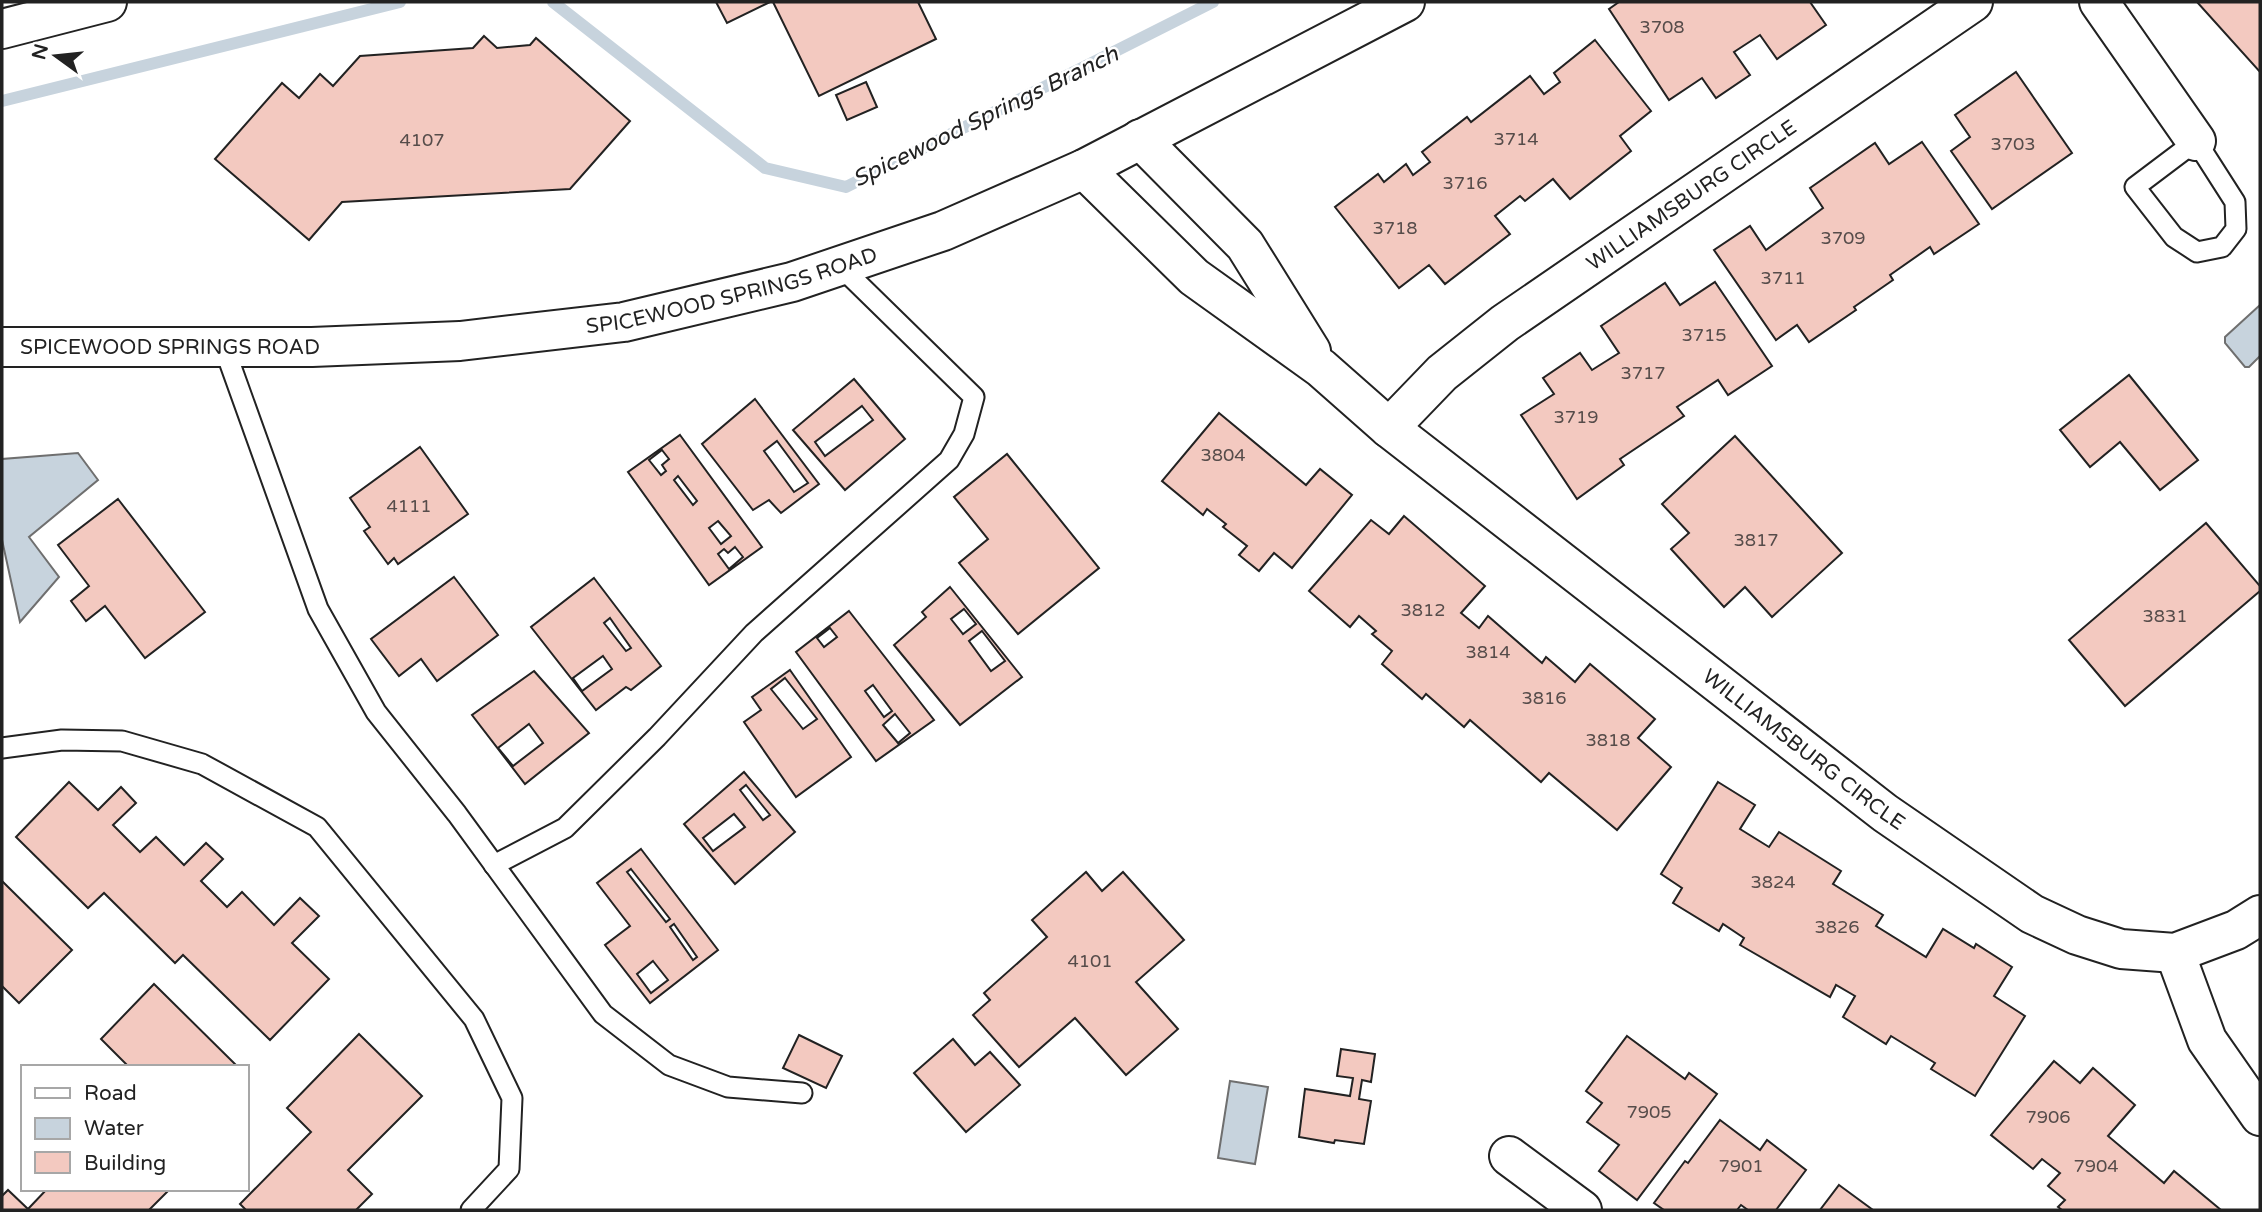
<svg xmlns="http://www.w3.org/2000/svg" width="2262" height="1212" font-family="'Varela Round',sans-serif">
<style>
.water{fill:#c7d3dd;stroke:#6f6f6f;stroke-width:2}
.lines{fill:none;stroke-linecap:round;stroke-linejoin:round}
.stream{stroke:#c7d3dd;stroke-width:12}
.building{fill:#f3c9c0;stroke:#222;stroke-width:2;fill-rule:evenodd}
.service-casing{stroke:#222;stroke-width:23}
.minor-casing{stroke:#222;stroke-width:42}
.secondary-casing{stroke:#222;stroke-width:42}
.service{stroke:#fff;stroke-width:19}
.minor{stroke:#fff;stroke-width:38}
.secondary{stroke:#fff;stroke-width:38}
.labels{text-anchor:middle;stroke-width:5;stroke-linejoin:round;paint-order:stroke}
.number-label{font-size:18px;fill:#564c4a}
.street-label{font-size:21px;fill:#222;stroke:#fff}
.water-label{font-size:23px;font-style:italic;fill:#222;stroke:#fff}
</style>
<rect width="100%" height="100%" fill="#fff"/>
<!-- water -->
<g class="water">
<polygon points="2260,305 2260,356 2249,367 2245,367 2225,343 2225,337"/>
<polygon points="78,453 98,480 29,537 59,577 20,622 2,540 2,459"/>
<polygon points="1230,1081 1268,1087 1255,1164 1218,1158"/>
</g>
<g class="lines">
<!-- stream -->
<g class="stream">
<polyline points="553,2 765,168 846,187 1213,2"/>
<polyline points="2,101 400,2"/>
</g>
</g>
<!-- building -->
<g class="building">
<polygon points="716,2 770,2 727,23"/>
<polygon points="773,2 918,2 936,39 819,96"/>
<polygon points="1619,2 1810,2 1826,25 1777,59 1760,35 1734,52 1750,75 1716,98 1702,78 1669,100 1609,9"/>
<polygon points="2197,2 2260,2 2260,72"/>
<polygon points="484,36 497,48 530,45 536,38 630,121 570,189 342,202 309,240 215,159 282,83 299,98 320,74 333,86 360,56 473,48"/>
<polygon points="1595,40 1651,111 1620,136 1631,151 1570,199 1553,179 1525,201 1520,196 1495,216 1510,234 1445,284 1429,265 1399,288 1335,207 1378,174 1384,182 1406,164 1413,175 1430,162 1422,152 1467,117 1471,122 1530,76 1544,94 1560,82 1554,73"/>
<polygon points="2016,72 2072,153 1992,209 1951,151 1970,137 1955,115"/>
<polygon points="866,82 877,107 847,120 836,95"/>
<polygon points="1922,142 1979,224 1934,254 1930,247 1890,275 1893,280 1854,307 1856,310 1809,342 1797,325 1776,340 1714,250 1750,226 1766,250 1823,208 1810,188 1875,143 1889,164"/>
<polygon points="1715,282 1772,366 1728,395 1718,380 1677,407 1684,416 1620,459 1624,465 1577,499 1521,415 1554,394 1543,378 1580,353 1592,370 1619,353 1601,326 1665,283 1680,305"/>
<polygon points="2129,375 2198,460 2160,490 2120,442 2090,467 2060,430"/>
<path d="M854 379 905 439 845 490 793 430ZM862 406 873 420 825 456 815 442Z"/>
<path d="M755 399 819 484 781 513 769 500 753 510 702 444ZM777 441 808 483 794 492 764 451Z"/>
<polygon points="1219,413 1306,485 1320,469 1352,495 1292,568 1274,553 1259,571 1239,555 1247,546 1223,527 1226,524 1207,509 1203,515 1162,481"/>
<path d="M680 435 762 547 709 585 628 472ZM662 450 669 459 662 465 666 471 661 475 649 460ZM678 476 697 501 693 505 674 480ZM718 521 731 536 721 544 709 528ZM735 547 743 557 729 569 718 554 724 549 728 553Z"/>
<polygon points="1735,436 1842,553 1772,617 1745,587 1724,607 1671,549 1689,533 1662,504"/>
<polygon points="420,447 468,514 398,564 394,558 388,564 364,531 370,527 350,498"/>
<polygon points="1007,454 1099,568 1018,634 959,563 988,539 954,497"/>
<polygon points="118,499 205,612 145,658 105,606 86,621 71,601 89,586 58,545"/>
<polygon points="1404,516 1485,586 1461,613 1479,628 1488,616 1542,663 1546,657 1575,682 1590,664 1655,719 1638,738 1671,767 1617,830 1549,773 1541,782 1470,720 1464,727 1426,694 1422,699 1382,664 1392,651 1372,634 1376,631 1359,616 1350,627 1309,591 1371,520 1389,534"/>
<polygon points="2206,523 2260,586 2260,591 2125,706 2069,640"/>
<polygon points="454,577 498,635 437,681 421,659 399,676 371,639"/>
<path d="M594 578 661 666 631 690 626 687 596 710 531 627ZM610 618 631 648 626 651 604 623ZM603 656 612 669 582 691 573 678Z"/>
<path d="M950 587 1022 677 960 725 894 645 926 617 922 612ZM964 609 976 624 963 634 951 619ZM982 631 1005 661 991 671 969 641Z"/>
<path d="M849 611 934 720 876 761 796 652ZM830 628 837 637 824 647 817 638ZM873 685 892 711 884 717 865 691ZM895 714 910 733 898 743 883 725Z"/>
<path d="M790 670 851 757 796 797 744 722 761 710 752 697ZM785 678 817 719 803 729 771 689Z"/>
<path d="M534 671 589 733 525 784 472 715ZM529 724 543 743 513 766 498 748Z"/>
<path d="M744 772 795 832 735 884 684 824ZM746 785 770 815 763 820 740 790ZM734 814 745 827 713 851 703 838Z"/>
<polygon points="69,782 98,810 121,787 136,803 113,825 140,852 156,837 184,865 206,843 223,859 201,881 227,907 242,892 274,925 300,898 319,916 292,943 329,979 270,1040 183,955 175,963 104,893 88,908 16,837"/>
<polygon points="1718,782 1755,805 1740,829 1769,847 1779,832 1841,871 1833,884 1883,915 1876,926 1926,957 1943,929 1974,948 1976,944 2012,967 1994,996 2025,1016 1975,1096 1931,1069 1935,1063 1891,1036 1886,1044 1843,1017 1855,996 1836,985 1830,997 1740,945 1744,938 1723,924 1719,931 1673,903 1682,888 1661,874"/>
<path d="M641 849 718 950 650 1003 605 945 630 926 597 883ZM631 869 670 919 666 922 627 872ZM674 924 697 957 693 960 670 927ZM653 961 668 980 651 993 637 974Z"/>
<polygon points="1086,872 1102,891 1123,872 1184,940 1136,982 1178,1029 1126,1075 1075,1018 1019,1067 973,1015 990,1000 984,993 1047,937 1032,920"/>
<polygon points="2,881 72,950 19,1003 2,986"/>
<polygon points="154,984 238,1067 129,1067 101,1039"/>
<polygon points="359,1034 422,1096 348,1170 372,1194 356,1210 246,1210 240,1204 311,1132 287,1108"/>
<polygon points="799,1035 842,1056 826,1088 783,1068"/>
<polygon points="1627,1036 1685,1079 1689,1073 1717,1094 1637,1200 1599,1171 1619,1145 1587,1122 1602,1103 1586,1091"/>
<polygon points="953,1039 975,1065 990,1052 1020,1085 966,1132 914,1073"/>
<polygon points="1341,1049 1375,1054 1371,1082 1362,1080 1359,1099 1371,1101 1364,1144 1335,1140 1334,1143 1299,1137 1305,1089 1350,1096 1353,1078 1337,1076"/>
<polygon points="2054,1061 2080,1083 2093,1068 2135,1105 2108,1136 2164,1183 2174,1171 2221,1210 2062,1210 2058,1207 2065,1200 2048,1186 2060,1173 2042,1159 2033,1169 1991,1135"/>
<polygon points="1720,1120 1760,1150 1767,1140 1806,1170 1776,1210 1748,1210 1741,1205 1737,1210 1664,1210 1654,1203 1685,1161 1688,1163"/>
<polygon points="1839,1185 1873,1210 1820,1210"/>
<polygon points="47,1189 170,1189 149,1210 2,1210 2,1196 8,1190 28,1209"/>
</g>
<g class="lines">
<!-- service casing -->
<g class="service-casing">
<g id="service">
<polygon points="2196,141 2235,202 2236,229 2222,247 2197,252 2174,237 2135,187"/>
<polyline points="224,347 318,609 376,712 457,814 603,1014 669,1065 728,1087 802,1093"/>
<polyline points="2,748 62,740 122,741 202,764 317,827 474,1019 512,1098 509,1169 471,1210"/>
<polyline points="494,865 565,828 657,737 754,633 949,460 964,434 974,397 840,266"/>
</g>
</g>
<!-- minor casing -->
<g class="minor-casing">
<g id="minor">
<polyline points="2099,2 2196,141"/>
<polyline points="1140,139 1245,245 1311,351"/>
<path id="s1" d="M1084 169 1194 277 1321 368 1389 428 1885 813 2032 914 2077 935 2121 949 2175 953 2236 930 2260 915"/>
<path id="s2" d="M1389 428 1442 373 1505 323 1973 2"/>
<polyline points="2175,953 2207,1040 2260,1116"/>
<polyline points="1509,1156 1582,1210"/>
</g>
</g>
<!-- secondary casing -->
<g class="secondary-casing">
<g id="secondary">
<polyline points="2,29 107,2"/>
<path id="s3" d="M2 347H312L460 341 624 322 792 282 943 231 1084 169 1405 2"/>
</g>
</g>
<!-- service -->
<use href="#service" class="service"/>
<!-- minor -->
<use href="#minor" class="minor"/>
<!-- secondary -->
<use href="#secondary" class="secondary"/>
</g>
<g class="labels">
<!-- number labels -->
<g class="number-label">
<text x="1662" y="33">3708</text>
<text x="1516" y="145">3714</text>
<text x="422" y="146">4107</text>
<text x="2013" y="150">3703</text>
<text x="1465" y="189">3716</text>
<text x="1395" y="234">3718</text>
<text x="1843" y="244">3709</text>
<text x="1783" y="284">3711</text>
<text x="1704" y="341">3715</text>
<text x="1643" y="379">3717</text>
<text x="1576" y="423">3719</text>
<text x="1223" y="461">3804</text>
<text x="409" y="512">4111</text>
<text x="1756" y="546">3817</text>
<text x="1423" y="616">3812</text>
<text x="2165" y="622">3831</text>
<text x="1488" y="658">3814</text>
<text x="1544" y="704">3816</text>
<text x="1608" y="746">3818</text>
<text x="1773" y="888">3824</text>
<text x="1837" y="933">3826</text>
<text x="1090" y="967">4101</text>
<text x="1649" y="1118">7905</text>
<text x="2048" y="1123">7906</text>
<text x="1741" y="1172">7901</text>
<text x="2096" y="1172">7904</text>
</g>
<!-- street labels -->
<g class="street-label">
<text dy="7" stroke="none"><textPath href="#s2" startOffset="383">WILLIAMSBURG CIRCLE</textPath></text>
<text dy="7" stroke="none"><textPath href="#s3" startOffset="735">SPICEWOOD SPRINGS ROAD</textPath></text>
<text dy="7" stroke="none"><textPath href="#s3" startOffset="168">SPICEWOOD SPRINGS ROAD</textPath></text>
<text dy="7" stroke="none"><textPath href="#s1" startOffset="926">WILLIAMSBURG CIRCLE</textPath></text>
</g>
<!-- water labels -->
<g class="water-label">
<text transform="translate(985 116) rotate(-26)" y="8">Spicewood Springs Branch</text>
</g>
</g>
<!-- border -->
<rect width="2262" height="1212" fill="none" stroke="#222222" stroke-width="7"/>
<!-- legend -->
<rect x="21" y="1065" width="228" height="126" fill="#ffffff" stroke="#a7a7a7" stroke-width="2"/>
<rect x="35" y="1088" width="35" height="10" fill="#ffffff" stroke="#a7a7a7" stroke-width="2"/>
<text x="84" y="1100" font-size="21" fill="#222222">Road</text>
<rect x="35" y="1118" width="35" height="21" fill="#c7d3dd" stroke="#a7a7a7" stroke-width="2"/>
<text x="84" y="1135" font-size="21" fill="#222222">Water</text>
<rect x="35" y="1152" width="35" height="21" fill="#f3c9c0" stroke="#a7a7a7" stroke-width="2"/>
<text x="84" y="1170" font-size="21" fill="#222222">Building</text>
<!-- north arrow -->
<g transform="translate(56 56) rotate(285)" stroke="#ffffff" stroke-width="5" paint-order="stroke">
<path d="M0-5L12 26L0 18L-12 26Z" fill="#222222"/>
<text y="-10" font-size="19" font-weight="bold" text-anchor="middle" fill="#222222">N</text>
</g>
</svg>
